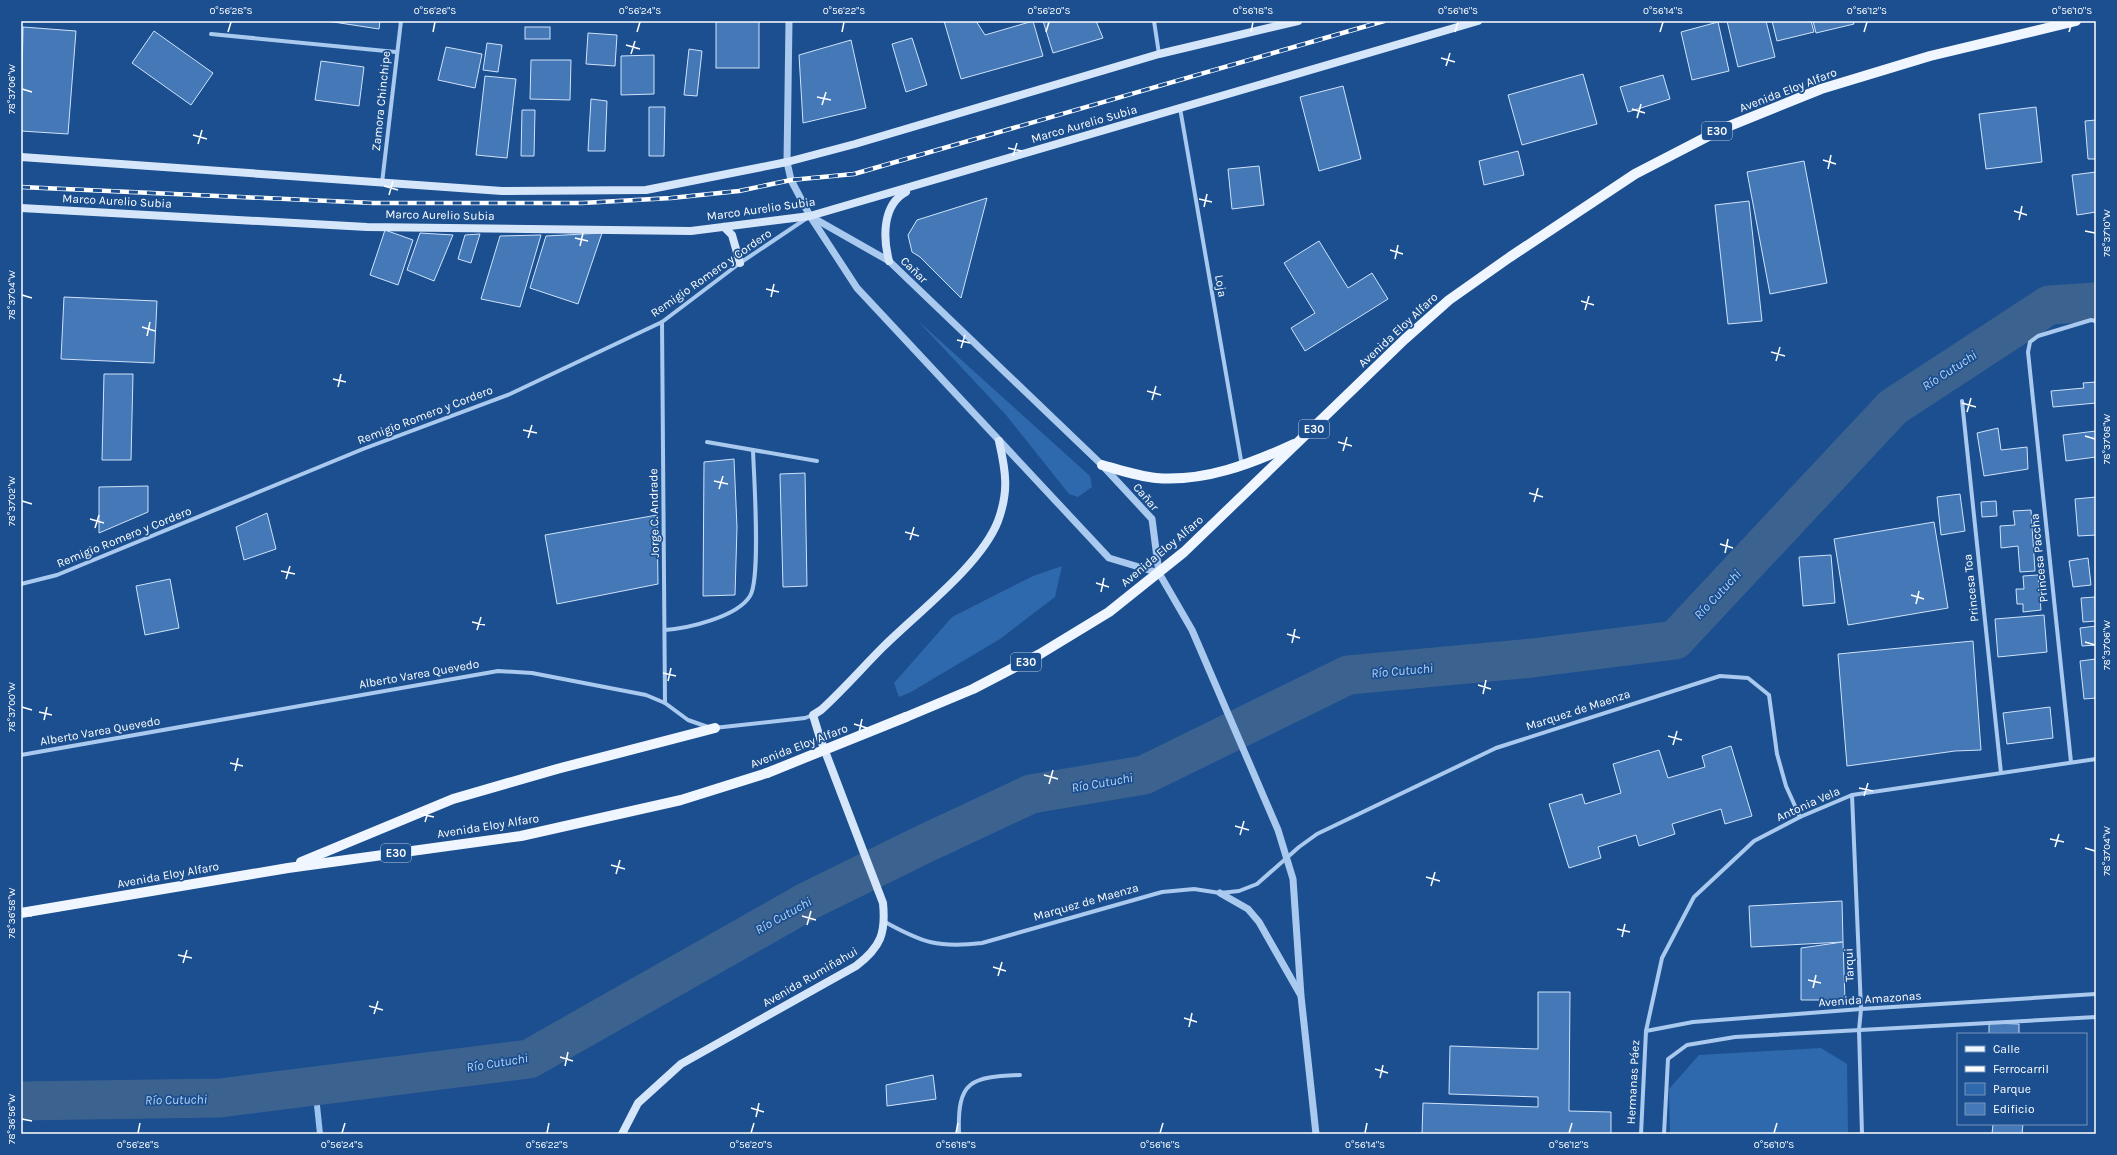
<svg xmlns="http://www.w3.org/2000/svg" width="2117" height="1155" font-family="Karla,sans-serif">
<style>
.green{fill:#2e69ad}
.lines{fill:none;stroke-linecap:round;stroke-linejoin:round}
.stream{stroke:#9cc4f0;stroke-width:6}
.river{stroke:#3c6290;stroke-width:39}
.building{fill:#4478b7;stroke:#cfe3fa}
.minor{stroke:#a9c9ee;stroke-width:4}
.tertiary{stroke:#a9c9ee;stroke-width:7}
.secondary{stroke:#d6e6fa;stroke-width:8}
.primary{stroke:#f0f6ff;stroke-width:10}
.rail-casing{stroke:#fff;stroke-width:4.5}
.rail{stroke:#1b4f8f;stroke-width:3;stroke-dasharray:9;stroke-linecap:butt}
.primary-bridge{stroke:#f0f6ff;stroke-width:10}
.ticks{fill:none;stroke:#fff;stroke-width:1.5}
.labels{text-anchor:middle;stroke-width:3.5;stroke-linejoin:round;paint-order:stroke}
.shield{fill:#1b4f8f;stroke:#bbcadd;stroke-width:1}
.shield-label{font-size:11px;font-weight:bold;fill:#fff}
.street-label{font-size:12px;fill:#fff;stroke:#1b4f8f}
.water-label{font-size:13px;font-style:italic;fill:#b5d3f5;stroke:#1b4f8f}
.neatline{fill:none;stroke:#fff;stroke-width:1.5}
.ticks-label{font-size:10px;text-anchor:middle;fill:#fff}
</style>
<rect width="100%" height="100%" fill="#1b4f8f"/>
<!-- green -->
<g class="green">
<polygon points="917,320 1090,476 1092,487 1078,497 1069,494 1006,415"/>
<polygon points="1062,566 1055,597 1000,639 911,692 899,697 894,683 952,617 1033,576"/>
<polygon points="1821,1048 1847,1064 1848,1134 1670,1134 1669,1089 1699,1055"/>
</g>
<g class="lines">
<!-- stream -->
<polyline class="stream" points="315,1086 320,1134"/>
<!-- river -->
<polyline class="river" points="21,1101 220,1098 529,1059 808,901 922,845 1031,794 1144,775 1348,675 1532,658 1675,640 1893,407 2049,305 2096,302"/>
</g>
<!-- building -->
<g class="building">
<polygon points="327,21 380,21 379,29"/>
<rect x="716" y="21" width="43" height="47"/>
<polygon points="944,21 976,21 985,35 1033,21 1043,56 961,79"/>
<polygon points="1043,21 1096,21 1103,38 1053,53"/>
<polygon points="1727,21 1766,21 1775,57 1738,67"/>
<polygon points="1772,21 1811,21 1814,32 1777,41"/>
<polygon points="1813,21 1853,21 1854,24 1816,33"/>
<polygon points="1718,22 1729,71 1692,80 1681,32"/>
<polygon points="23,27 76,31 68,134 21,131"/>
<rect x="525" y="27" width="25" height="12"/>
<polygon points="154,31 213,73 191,105 132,63"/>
<polygon points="588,33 617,35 615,66 586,64"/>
<polygon points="912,38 927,85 906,92 892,44"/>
<polygon points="851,40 866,108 803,123 799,55"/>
<polygon points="487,43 502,45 498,72 483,70"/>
<polygon points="446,47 482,54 475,88 438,80"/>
<polygon points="689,49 702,51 697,96 684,95"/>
<polygon points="654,55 654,94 621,95 621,56"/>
<polygon points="531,60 571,60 570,100 530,99"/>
<polygon points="321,61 364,67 359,106 315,100"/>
<polygon points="1583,74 1597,124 1522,145 1508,95"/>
<polygon points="1663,75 1670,99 1628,112 1620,87"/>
<polygon points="485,76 516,79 507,158 476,155"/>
<polygon points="1343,86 1361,159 1319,171 1300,97"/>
<polygon points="591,99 607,101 605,151 588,151"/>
<polygon points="649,107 665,107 664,156 649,156"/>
<polygon points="2036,107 2042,162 1986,169 1979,114"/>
<polygon points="522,110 535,110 534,156 521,156"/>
<polygon points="2096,120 2096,159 2088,159 2085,121"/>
<polygon points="1518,151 1524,175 1484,185 1479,161"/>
<polygon points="1804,161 1827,283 1770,294 1747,172"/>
<polygon points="1259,166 1264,205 1232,209 1228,169"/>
<polygon points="2096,172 2096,212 2077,215 2072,175"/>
<polygon points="987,198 961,298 920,257 912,252 908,235 917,220"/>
<polygon points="1749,201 1762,321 1728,324 1715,205"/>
<polygon points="385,230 413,240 398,285 370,275"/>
<polygon points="420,233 453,235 434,281 407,270"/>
<polygon points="602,233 578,304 530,288 546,236"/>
<polygon points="480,234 471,263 458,259 465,235"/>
<polygon points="541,235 520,307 481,299 500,236"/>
<polygon points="1319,241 1348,288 1372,273 1388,299 1305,351 1291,328 1315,313 1284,263"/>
<polygon points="64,297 157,301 154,363 61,359"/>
<polygon points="104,374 133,374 131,460 102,460"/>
<polygon points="2096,382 2096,403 2053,407 2051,391 2084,388 2083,383"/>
<polygon points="1998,428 2001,450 2027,447 2028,469 1984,476 1977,433"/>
<polygon points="2096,431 2096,457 2066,461 2063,435"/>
<polygon points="734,459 737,527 735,595 703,596 704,462"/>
<polygon points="805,473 807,586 783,587 780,474"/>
<polygon points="148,486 148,512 99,533 99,487"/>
<polygon points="1960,494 1965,531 1941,535 1937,497"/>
<polygon points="2096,497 2096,535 2078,536 2075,499"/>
<polygon points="1996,501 1997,516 1982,517 1981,502"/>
<polygon points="2031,510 2035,571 2020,572 2018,546 2001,548 2000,526 2015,525 2013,511"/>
<polygon points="267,513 276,549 244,560 236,527"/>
<polygon points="657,515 658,584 557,604 545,535"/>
<polygon points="1934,522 1948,608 1848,625 1834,539"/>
<polygon points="1831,555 1835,603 1803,606 1799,557"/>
<polygon points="2088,558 2091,585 2073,587 2069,561"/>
<polygon points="2038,575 2041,610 2023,612 2023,604 2017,604 2016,589 2024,589 2023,576"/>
<polygon points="170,579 179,628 145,635 136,586"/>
<polygon points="2095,597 2096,621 2083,622 2081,598"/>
<polygon points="2044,615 2047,652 1998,657 1995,619"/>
<polygon points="2096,626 2096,645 2082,646 2080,628"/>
<polygon points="1973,641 1981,750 1955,751 1847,766 1838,654"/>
<polygon points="2096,659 2096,698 2084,699 2080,661"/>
<polygon points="2050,707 2053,738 2007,744 2003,713"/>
<polygon points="1731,746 1752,816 1725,824 1721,809 1672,824 1675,834 1639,846 1636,835 1598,847 1601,858 1569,868 1549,804 1582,794 1585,804 1621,793 1613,764 1659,750 1668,778 1705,767 1702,756"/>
<polygon points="1842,901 1843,942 1751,947 1749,906"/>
<polygon points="1843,942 1845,1000 1801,1000 1801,948"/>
<polygon points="1538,992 1570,992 1569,1111 1611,1112 1611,1134 1422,1134 1423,1103 1538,1107 1538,1097 1449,1094 1450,1046 1538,1049"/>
<polygon points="1989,1023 2019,1024 2019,1034 1989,1034"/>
<polygon points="933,1075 936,1099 887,1106 886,1085"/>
<polygon points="1993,1124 2023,1124 2022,1134 1992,1134"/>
</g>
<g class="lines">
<!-- minor -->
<g class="minor">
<polyline points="1154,21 1159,54"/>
<polyline points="211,34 396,52"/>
<polyline points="1180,108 1242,466"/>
<polyline points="382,183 401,21"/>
<polyline points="662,322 665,703"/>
<polyline points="1962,401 2001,773"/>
<polyline points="707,442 817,461"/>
<polyline points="21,584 57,575 363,449 510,394 662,322 740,263 807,218"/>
<path d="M665 630C689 628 737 617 750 596 761 579 754 477 753 451"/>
<polyline points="714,728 805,718 813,715"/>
<polyline points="21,755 498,671 532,673 646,695 665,703 688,720 708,727"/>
<polyline points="2071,762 2028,352 2030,342 2038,336 2091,320 2096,321"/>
<polyline points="1852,795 1861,1009 1859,1030 1862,1134"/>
<path d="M885 922C923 943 938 948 982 943L1162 892 1194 889 1220 893 1239 891 1257 884 1299 847 1317 834 1496 748 1720 676 1748 678 1769 695 1777 754 1786 786 1800 817"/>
<polyline points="1646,1031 1693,1022 1861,1009 2096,994"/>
<path d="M959 1134C957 1080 971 1077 1020 1075"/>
<polyline points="1641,1134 1646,1031 1662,958 1694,897 1754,841 1800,817 1852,795 2096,759"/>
<polyline points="1664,1134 1668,1059 1687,1045 1735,1037 2096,1017"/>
</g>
<!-- tertiary -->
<g class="tertiary">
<polyline points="789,21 787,162 791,180 810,216 857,288 1109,558 1159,573"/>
<polyline points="810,216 889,261 1102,465 1152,519 1159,573 1192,630 1278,830 1293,879 1301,996 1316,1134"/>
<polyline points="1220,893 1248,909 1259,922 1300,994"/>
</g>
<!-- secondary -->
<g class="secondary">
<polyline points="21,157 502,191 646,190 787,162 855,144 1159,54 1298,21"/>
<polyline points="21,208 367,227 691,231 810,216 1478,21"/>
<polyline points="724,227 732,235 740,263"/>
<path d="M889 261C883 238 882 205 906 192"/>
<path d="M622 1134 638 1103 681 1064 856 966C881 947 886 933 883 903L820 738 813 715 821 710C843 690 862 668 883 647 917 613 981 565 998 521 1009 491 1006 472 999 441"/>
</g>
<!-- primary -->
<g class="primary">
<path d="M1102 465C1120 470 1137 476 1156 478 1204 482 1251 464 1294 444"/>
<polyline points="906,717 973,689 1040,654 1109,612 1184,552 1405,339 1449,300 1510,257 1635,174 1722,129 1821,89 1930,56 2076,21"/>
<polyline points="301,862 453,799 557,769 715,728"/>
<polyline points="21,913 288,868 521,836 681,800 767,773"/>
</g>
<!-- rail casing -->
<g class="rail-casing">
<polyline id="rail" points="21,187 373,203 582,203 671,198 739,191 791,180 854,174 1384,21"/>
</g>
<!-- rail -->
<use href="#rail" class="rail"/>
<!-- primary-bridge -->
<polyline class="primary-bridge" points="767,773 906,717"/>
</g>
<!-- ticks -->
<path class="ticks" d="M228 32 231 22M433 32 435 22M637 32 640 22M842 32 844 22M1046 32 1049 22M1251 32 1253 22M1455 32 1458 22M1660 32 1663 22M1864 32 1867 22M2069 32 2072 22M626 45 640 49M631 54 635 41M1441 58 1455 62M1446 66 1450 53M22 89 32 92M817 97 831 100M822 105 826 92M1632 109 1645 113M1637 118 1641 104M193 135 207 139M198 144 202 130M1008 148 1022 151M1013 156 1017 143M1823 160 1836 164M1828 169 1831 155M384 186 398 190M389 195 393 181M1199 199 1212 202M1204 207 1207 194M2014 211 2027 215M2019 220 2022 206M2085 231 2095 233M575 238 588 241M580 246 583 233M1390 250 1403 254M1395 259 1398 245M766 289 779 292M22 295 32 298M771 297 774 284M1581 301 1594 305M1585 310 1589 296M142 327 155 331M147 336 150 322M957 340 970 343M961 348 965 335M1771 352 1785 356M1776 361 1780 347M333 379 346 382M338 387 341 374M1147 391 1161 395M1152 400 1156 386M1962 403 1976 407M1967 412 1971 398M523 430 537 433M2085 436 2095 439M528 438 532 425M1338 442 1352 446M1343 451 1347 437M714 481 728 484M719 489 723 476M1529 493 1543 497M22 501 32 504M1534 502 1538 488M90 519 104 523M95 528 99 515M905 532 919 536M910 540 914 527M1720 544 1733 548M1725 553 1728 539M281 571 295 574M286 579 290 566M1096 583 1109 587M1101 592 1104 578M1911 595 1924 599M1916 604 1919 591M472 622 485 625M477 630 481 617M1287 634 1300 638M2085 642 2095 645M1292 643 1295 629M663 673 676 676M668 681 671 668M1478 685 1491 689M1483 694 1486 680M22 707 32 710M39 712 52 715M44 720 47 707M854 724 867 728M859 733 862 719M1668 736 1682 740M1673 745 1677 731M230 763 243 766M235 771 238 758M1044 775 1058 779M1049 784 1053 770M1859 788 1873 791M1864 796 1868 783M420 814 434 817M425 822 429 809M1235 826 1249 830M1240 835 1244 821M2050 839 2064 842M2055 847 2059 834M2085 848 2095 851M611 865 625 869M616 874 620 860M1426 877 1440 881M1431 886 1435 872M22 913 32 916M802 916 816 920M807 925 811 911M1617 929 1630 932M1622 937 1625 924M178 955 192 958M183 963 187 950M993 967 1006 971M998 976 1002 962M1808 980 1821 983M1813 988 1816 975M369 1006 383 1010M374 1014 378 1001M1184 1018 1197 1022M1189 1027 1192 1013M560 1057 573 1061M565 1066 568 1052M1375 1069 1388 1073M1380 1078 1383 1065M751 1108 764 1112M756 1117 759 1103M22 1119 32 1121M138 1133 140 1123M342 1133 345 1123M547 1133 549 1123M751 1133 754 1123M956 1133 958 1123M1160 1133 1163 1123M1365 1133 1367 1123M1569 1133 1572 1123M1774 1133 1777 1123"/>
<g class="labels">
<!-- shield labels -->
<g class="shield">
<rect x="1702" y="122" width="30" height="18" rx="3"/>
<rect x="1299" y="420" width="30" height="18" rx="3"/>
<rect x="1011" y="653" width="30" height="18" rx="3"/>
<rect x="381" y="844" width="30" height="18" rx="3"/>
</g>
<g class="shield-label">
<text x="1717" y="135">E30</text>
<text x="1314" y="433">E30</text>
<text x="1026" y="666">E30</text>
<text x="396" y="857">E30</text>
</g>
<!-- street labels -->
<g class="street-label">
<text transform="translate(1788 90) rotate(-21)" y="4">Avenida Eloy Alfaro</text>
<text transform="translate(381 101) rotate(-84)" y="4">Zamora Chinchipe</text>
<text transform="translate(1084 124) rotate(-16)" y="4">Marco Aurelio Subia</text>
<text transform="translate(117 201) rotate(3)" y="4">Marco Aurelio Subia</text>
<text transform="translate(761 209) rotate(-8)" y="4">Marco Aurelio Subia</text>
<text transform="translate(440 215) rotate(1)" y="4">Marco Aurelio Subia</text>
<text transform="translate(914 270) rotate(44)" y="4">Cañar</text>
<text transform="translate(711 273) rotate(-35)" y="4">Remigio Romero y Cordero</text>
<text transform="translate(1221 286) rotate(80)" y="4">Loja</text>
<text transform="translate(1398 330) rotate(-43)" y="4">Avenida Eloy Alfaro</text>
<text transform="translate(425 415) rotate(-21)" y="4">Remigio Romero y Cordero</text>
<text transform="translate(1146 497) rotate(49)" y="4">Cañar</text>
<text transform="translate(654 513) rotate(-91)" y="4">Jorge C. Andrade</text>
<text transform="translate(124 537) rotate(-22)" y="4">Remigio Romero y Cordero</text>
<text transform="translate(1162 551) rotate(-40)" y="4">Avenida Eloy Alfaro</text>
<text transform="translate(2039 558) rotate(-96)" y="4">Princesa Paccha</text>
<text transform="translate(1971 588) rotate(-96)" y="4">Princesa Toa</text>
<text transform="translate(419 674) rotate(-10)" y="4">Alberto Varea Quevedo</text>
<text transform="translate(1578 710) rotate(-18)" y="4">Marquez de Maenza</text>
<text transform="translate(100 731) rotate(-10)" y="4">Alberto Varea Quevedo</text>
<text transform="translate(799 746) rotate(-21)" y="4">Avenida Eloy Alfaro</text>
<text transform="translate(1808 804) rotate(-24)" y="4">Antonia Vela</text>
<text transform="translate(488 826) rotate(-9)" y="4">Avenida Eloy Alfaro</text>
<text transform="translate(168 875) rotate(-10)" y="4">Avenida Eloy Alfaro</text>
<text transform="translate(1086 902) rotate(-16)" y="4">Marquez de Maenza</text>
<text transform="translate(1849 965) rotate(-92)" y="4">Tarqui</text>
<text transform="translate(810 977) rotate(-30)" y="4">Avenida Rumiñahui</text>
<text transform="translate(1870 999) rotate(-4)" y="4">Avenida Amazonas</text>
<text transform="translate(1633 1082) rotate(-87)" y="4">Hermanas Páez</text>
</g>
<!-- water labels -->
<g class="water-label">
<text transform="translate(1949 370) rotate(-33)" y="5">Río Cutuchi</text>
<text transform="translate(1717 594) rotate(-47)" y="5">Río Cutuchi</text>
<text transform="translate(1402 670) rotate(-5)" y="5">Río Cutuchi</text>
<text transform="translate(1102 782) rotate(-10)" y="5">Río Cutuchi</text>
<text transform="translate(783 915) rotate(-29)" y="5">Río Cutuchi</text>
<text transform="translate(497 1062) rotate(-9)" y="5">Río Cutuchi</text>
<text transform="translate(176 1099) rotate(-1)" y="5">Río Cutuchi</text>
</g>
</g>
<!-- border -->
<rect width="2117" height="1155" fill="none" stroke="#1b4f8f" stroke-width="44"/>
<!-- legend -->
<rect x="1957" y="1033" width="130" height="92" fill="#1b4f8f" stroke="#7695bc"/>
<rect x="1965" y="1046" width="20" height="6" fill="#f0f6ff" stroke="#7695bc"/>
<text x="1993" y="1053" font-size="12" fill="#ffffff">Calle</text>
<rect x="1965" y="1066" width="20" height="6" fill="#ffffff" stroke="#7695bc"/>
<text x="1993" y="1073" font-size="12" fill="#ffffff">Ferrocarril</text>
<rect x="1965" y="1083" width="20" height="12" fill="#2e69ad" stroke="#7695bc"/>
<text x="1993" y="1093" font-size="12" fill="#ffffff">Parque</text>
<rect x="1965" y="1103" width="20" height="12" fill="#4478b7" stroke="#7695bc"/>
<text x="1993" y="1113" font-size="12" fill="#ffffff">Edificio</text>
<rect x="22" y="22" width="2073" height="1111" class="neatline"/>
<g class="ticks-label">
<text x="231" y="14">0°56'28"S</text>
<text x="435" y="14">0°56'26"S</text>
<text x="640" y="14">0°56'24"S</text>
<text x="844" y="14">0°56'22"S</text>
<text x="1049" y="14">0°56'20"S</text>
<text x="1253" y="14">0°56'18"S</text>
<text x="1458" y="14">0°56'16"S</text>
<text x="1663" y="14">0°56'14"S</text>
<text x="1867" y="14">0°56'12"S</text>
<text x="2072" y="14">0°56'10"S</text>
<text transform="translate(11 89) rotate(-90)" y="4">78°37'06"W</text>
<text transform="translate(2106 233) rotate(-90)" y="4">78°37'10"W</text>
<text transform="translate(11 295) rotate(-90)" y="4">78°37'04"W</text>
<text transform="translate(2106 439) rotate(-90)" y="4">78°37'08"W</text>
<text transform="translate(11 501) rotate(-90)" y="4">78°37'02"W</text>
<text transform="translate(2106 645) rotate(-90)" y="4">78°37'06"W</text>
<text transform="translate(11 707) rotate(-90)" y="4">78°37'00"W</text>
<text transform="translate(2106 851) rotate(-90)" y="4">78°37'04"W</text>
<text transform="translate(11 913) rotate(-90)" y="4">78°36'58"W</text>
<text transform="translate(11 1119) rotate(-90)" y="4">78°36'56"W</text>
<text x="138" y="1148">0°56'26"S</text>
<text x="342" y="1148">0°56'24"S</text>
<text x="547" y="1148">0°56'22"S</text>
<text x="751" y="1148">0°56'20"S</text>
<text x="956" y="1148">0°56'18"S</text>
<text x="1160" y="1148">0°56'16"S</text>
<text x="1365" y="1148">0°56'14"S</text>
<text x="1569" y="1148">0°56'12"S</text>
<text x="1774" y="1148">0°56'10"S</text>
</g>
</svg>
